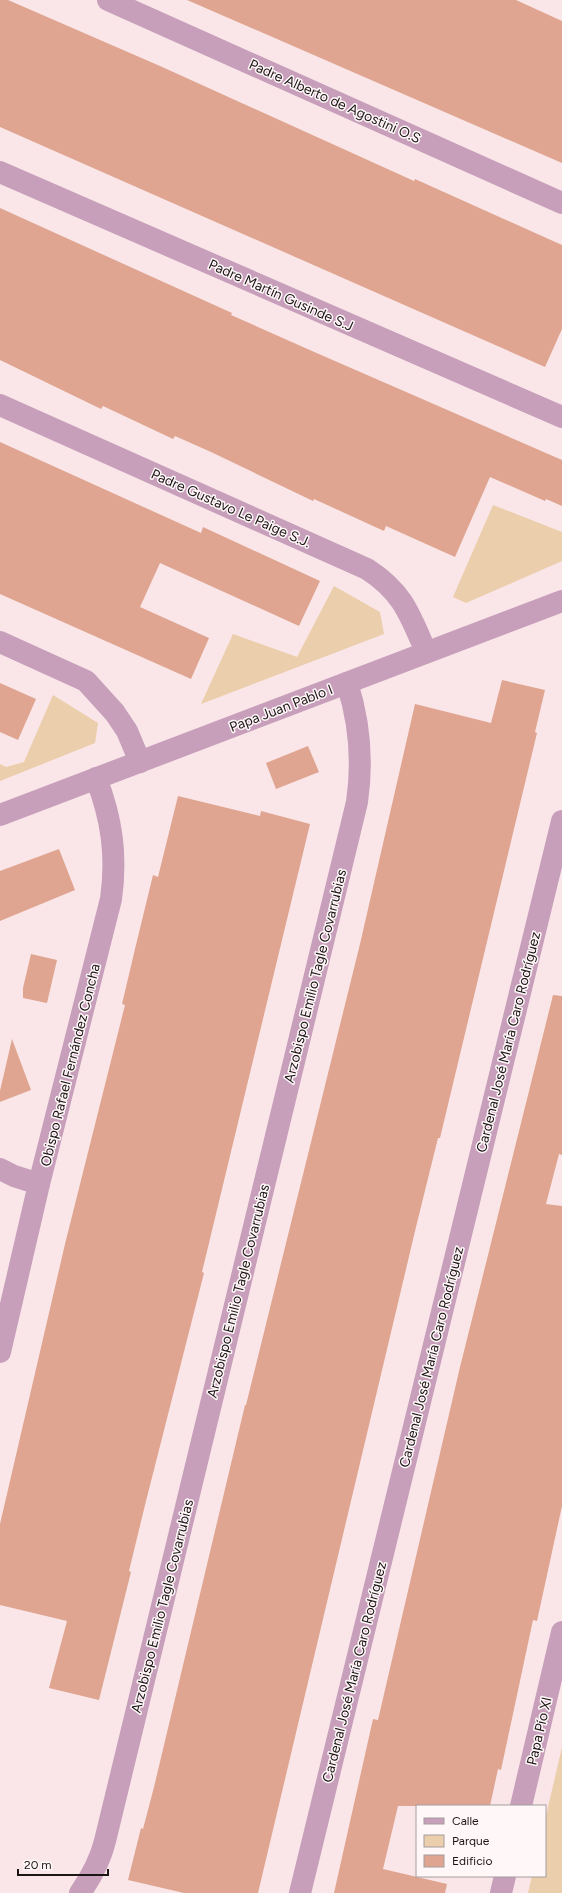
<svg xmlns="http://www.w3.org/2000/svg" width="562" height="1893" font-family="Figtree,sans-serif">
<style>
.green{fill:#ebceab}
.building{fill:#dfa590}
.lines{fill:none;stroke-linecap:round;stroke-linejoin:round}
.minor{stroke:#c79fbb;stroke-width:22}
.labels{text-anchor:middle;stroke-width:3;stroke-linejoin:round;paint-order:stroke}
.street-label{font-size:14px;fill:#1c1516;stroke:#fff7f8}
</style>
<rect width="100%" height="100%" fill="#fae6e8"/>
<!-- green -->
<g class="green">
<polygon points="493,505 562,532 562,561 466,603 453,597"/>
<polygon points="334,586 380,612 384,634 201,704 233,634 297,657"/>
<polygon points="53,695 98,723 95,743 0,781 0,764 6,767 24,762"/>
<polygon points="562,1747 562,1893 528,1893 532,1876 545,1876 545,1820"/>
</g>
<!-- building -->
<g class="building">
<polygon points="0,0 8,0 160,66 414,181 415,179 562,245 562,329 545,367 0,127"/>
<polygon points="187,0 516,0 562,21 562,163"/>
<polygon points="0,208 232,313 231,315 312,351 562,460 562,506 546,499 545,501 490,477 455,557 386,526 384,531 314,499 313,501 211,452 175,436 173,439 103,406 101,409 0,360"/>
<polygon points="0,442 201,533 203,527 320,581 299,626 160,563 140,607 209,638 191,679 0,594"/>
<polygon points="502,680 545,690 535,732 537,733 440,1138 438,1138 416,1227 258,1893 184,1893 128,1880 141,1828 143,1829 154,1787 245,1405 246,1405 360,944 415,704 491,723"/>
<polygon points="0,683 36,699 18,740 0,732"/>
<polygon points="308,746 319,772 276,789 266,763"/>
<polygon points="178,796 260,816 261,811 310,824 202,1272 204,1273 146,1501 129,1571 131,1572 99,1700 49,1688 67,1621 0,1605 0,1524 65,1244 125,1005 122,1004 135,949 153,875 158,877"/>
<polygon points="59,849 75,890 0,921 0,871"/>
<polygon points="31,954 57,960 47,1003 23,998 23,988"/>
<polygon points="553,995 562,996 562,1155 559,1154 546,1204 562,1206 562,1506 537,1621 533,1620 501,1770 498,1769 490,1806 398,1806 383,1869 447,1884 445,1893 334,1893 373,1719 378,1720 460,1367"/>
<polygon points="12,1039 31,1090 0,1102 0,1091"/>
</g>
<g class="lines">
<!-- minor -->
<g class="minor">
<polyline points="108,0 562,203"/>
<polyline points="0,172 562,417"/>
<path d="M0 405 367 569C403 592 410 615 426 652"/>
<polyline points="0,642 86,681 115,713 127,731 140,762"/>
<polyline points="0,815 562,601"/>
<polyline points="0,1169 14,1176 39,1184"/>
<path d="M0 1352 39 1184 111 899C117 856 112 819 96 778"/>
<polyline points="521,1806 562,1632"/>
<path d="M80 1893C92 1876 100 1861 105 1841L357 802C363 761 360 723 347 683"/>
<polyline points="300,1893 562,821"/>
<polyline points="501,1893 505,1876"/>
</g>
</g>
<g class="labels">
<!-- street labels -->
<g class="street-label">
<text transform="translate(335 101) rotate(24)" y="5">Padre Alberto de Agostini O.S</text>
<text transform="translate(281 295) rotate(24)" y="5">Padre Martín Gusinde S.J</text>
<text transform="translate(231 508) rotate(24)" y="5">Padre Gustavo Le Paige S.J.</text>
<text transform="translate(281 708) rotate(-21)" y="5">Papa Juan Pablo I</text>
<text transform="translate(315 976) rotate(-76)" y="5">Arzobispo Emilio Tagle Covarrubias</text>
<text transform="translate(508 1042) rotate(-76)" y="5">Cardenal José María Caro Rodríguez</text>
<text transform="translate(70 1065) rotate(-76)" y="5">Obispo Rafael Fernández Concha</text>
<text transform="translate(238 1291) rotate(-76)" y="5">Arzobispo Emilio Tagle Covarrubias</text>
<text transform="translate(431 1357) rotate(-76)" y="5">Cardenal José María Caro Rodríguez</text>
<text transform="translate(162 1606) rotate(-76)" y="5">Arzobispo Emilio Tagle Covarrubias</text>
<text transform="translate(354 1672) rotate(-76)" y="5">Cardenal José María Caro Rodríguez</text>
<text transform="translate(539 1731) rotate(-77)" y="5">Papa Pío XI</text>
</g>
</g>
<!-- legend -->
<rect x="416" y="1805" width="130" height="72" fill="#fff7f8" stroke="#a49d9e"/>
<rect x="424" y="1818" width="20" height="6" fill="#c79fbb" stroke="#a49d9e"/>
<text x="452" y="1825" font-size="12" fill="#1c1516">Calle</text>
<rect x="424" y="1835" width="20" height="12" fill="#ebceab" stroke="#a49d9e"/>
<text x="452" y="1845" font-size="12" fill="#1c1516">Parque</text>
<rect x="424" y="1855" width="20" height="12" fill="#dfa590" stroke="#a49d9e"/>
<text x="452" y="1865" font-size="12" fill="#1c1516">Edificio</text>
<!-- scale -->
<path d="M18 1869v6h90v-6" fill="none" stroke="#1c1516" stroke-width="2"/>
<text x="24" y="1869" font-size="12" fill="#1c1516" stroke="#fff7f8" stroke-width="3" paint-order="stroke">20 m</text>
</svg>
